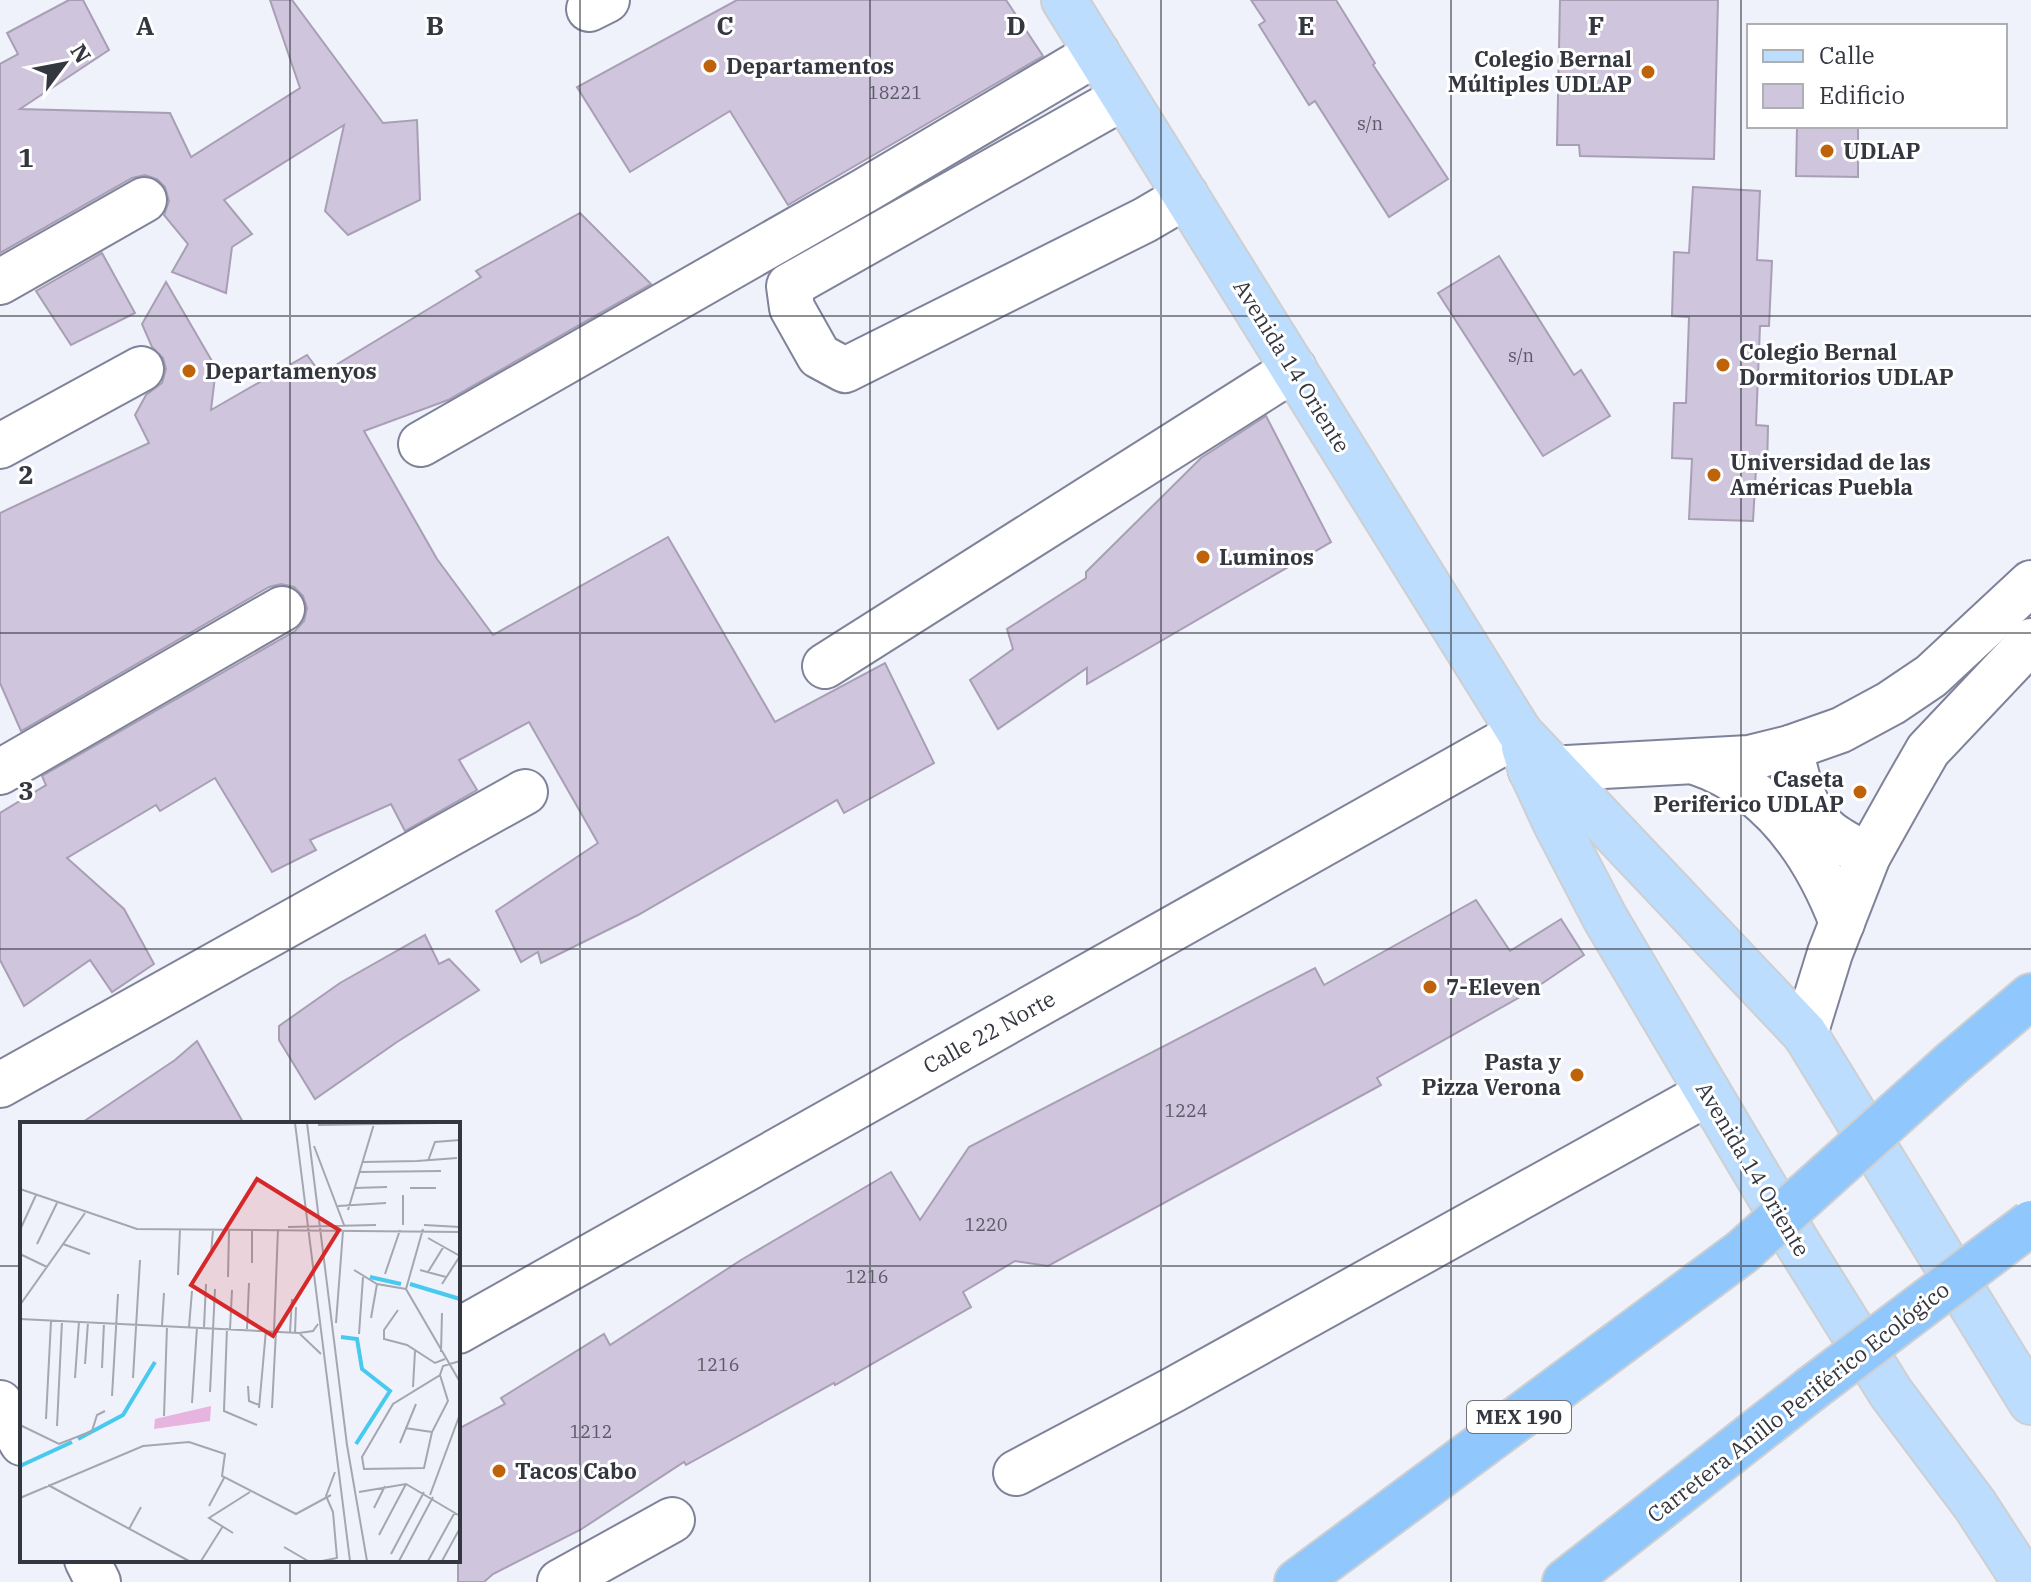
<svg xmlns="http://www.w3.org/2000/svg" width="2031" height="1582" font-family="'IBM Plex Serif',serif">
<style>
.building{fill:#cfc5dd;stroke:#a89fb5;stroke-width:2}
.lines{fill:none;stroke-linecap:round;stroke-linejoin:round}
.minor-casing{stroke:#7f839a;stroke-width:48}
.major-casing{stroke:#cecfd1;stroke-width:48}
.highway-casing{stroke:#cecfd1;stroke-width:48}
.minor{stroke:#fff;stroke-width:44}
.major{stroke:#bcddfd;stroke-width:44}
.highway{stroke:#90c7fc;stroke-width:44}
.highway-bridge-casing{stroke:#cecfd1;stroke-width:48;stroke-linecap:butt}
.highway-bridge{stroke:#90c7fc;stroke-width:44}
.grid{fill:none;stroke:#343640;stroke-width:2;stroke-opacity:0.55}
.poi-dot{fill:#be630a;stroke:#fff;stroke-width:3}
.labels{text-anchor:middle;stroke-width:6;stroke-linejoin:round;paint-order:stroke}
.number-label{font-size:18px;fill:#5b5a67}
.shield{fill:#fff;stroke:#717279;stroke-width:2}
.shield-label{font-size:20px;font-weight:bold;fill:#343640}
.poi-label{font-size:22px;font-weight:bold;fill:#343640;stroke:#fff;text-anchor:start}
.street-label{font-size:22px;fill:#343640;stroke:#fff}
.inset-river{fill:none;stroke:#48c9ee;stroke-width:4}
.inset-road{fill:none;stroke:#a4a6b0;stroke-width:2}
.view{fill:#d62828;fill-opacity:0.15;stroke:#d62828;stroke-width:4}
.inset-edge{fill:none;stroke:#343640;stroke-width:4}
.grid-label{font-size:26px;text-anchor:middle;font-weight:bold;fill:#343640;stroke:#fff;stroke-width:6;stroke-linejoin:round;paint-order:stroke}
</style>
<rect width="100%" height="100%" fill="#eff1fb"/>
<!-- building -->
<g class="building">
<polygon points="69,0 83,0 109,50 20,109 170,113 191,157 300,88 270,0 292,0 383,123 417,120 420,200 348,235 325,211 344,125 224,200 252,234 232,247 226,293 172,272 188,244 164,215 169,201 165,187 157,179 145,175 132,178 0,253 0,64 18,54 7,33"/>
<polygon points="737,0 1006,0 1043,56 788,205 730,111 630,172 577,87"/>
<polygon points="1251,0 1336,0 1375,63 1373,65 1448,179 1389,217 1315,101 1309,105 1259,25 1265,21"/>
<polygon points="1560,0 1718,0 1714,159 1580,156 1579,145 1557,145"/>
<polygon points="1797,126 1858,126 1858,177 1796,176"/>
<polygon points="1693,187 1760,191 1757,260 1772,261 1769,326 1760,326 1756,425 1768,426 1767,470 1756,469 1753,521 1689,519 1692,459 1672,458 1674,403 1686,403 1689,317 1672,316 1674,252 1689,253"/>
<polygon points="580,213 651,284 448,400 364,431 437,559 493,635 668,537 775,722 885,663 934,763 844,813 837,800 638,915 541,963 538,952 521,962 496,911 598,843 529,722 459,760 477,790 405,831 391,804 310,840 316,850 272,872 215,778 160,811 156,805 67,858 124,909 154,964 112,992 90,960 24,1006 0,960 0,813 46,785 42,776 295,631 304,621 307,608 303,596 294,587 281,584 269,587 21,731 0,683 0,513 149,443 135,415 146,395 162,383 166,369 163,358 152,347 142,324 166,282 216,368 211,410 307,355 321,374 481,277 476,271"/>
<polygon points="102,253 135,313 71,345 36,291"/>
<polygon points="1499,256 1574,375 1581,370 1610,416 1543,456 1438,293"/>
<polygon points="1266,416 1331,542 1087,684 1087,668 998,729 970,680 1013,649 1007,629 1086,578 1086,572 1201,458"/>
<polygon points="1476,900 1510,951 1561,919 1584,955 1534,989 1377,1078 1381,1085 1048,1266 1015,1261 963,1292 971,1307 835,1385 834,1383 686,1465 684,1462 580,1530 493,1574 484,1582 458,1582 458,1429 505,1404 501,1398 604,1334 610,1345 741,1260 891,1172 920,1220 969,1147 1315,968 1324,985"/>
<polygon points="425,935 439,964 449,959 479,990 397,1042 315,1099 279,1040 279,1026 340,983"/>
<polygon points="197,1041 244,1124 80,1124 175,1060"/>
</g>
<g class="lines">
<!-- minor casing -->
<g class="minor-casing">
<g id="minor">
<polyline points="589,9 607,0"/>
<polyline points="1124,97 789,286 792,308 819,356 845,370 1145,220 1186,196"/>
<polyline points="0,282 144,200"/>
<polyline points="421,444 864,191 1097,53"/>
<polyline points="0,446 141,369"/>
<polyline points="825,666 1294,369"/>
<path d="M1790 748C1797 777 1802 807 1825 829 1836 840 1855 848 1868 856"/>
<path d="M1695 762C1770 787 1815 853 1842 923"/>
<polyline points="1531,770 1749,758 1790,748 1841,730 1891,703 1931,676 2031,583"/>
<polyline points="0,772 282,609"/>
<polyline points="1805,1034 1830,953 1868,856 1905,790 1928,750 2031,641"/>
<polyline points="0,1085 525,792"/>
<polyline points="458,1331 1520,733"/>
<polyline points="0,1403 22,1443"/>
<polyline points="1016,1473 1173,1390 1708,1093"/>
<polyline points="87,1560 98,1582"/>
<polyline points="560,1582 672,1520"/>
</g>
</g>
<!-- major casing -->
<g class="major-casing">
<g id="major">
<polyline points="1064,0 1520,733 1805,1034 2031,1402"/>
<polyline points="1524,747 1531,770 1556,824 1605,918 1798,1244 1891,1393 1975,1505 2025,1582"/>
</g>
</g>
<!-- highway casing -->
<g class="highway-casing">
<g id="highway">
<polyline points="1951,1064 2031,996"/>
<polyline points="1297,1582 1742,1252"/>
<polyline points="1565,1582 1811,1389"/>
</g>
</g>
<!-- minor -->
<use href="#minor" class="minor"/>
<!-- major -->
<use href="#major" class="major"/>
<!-- highway -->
<use href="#highway" class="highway"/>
<!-- highway-bridge casing -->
<g class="highway-bridge-casing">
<g id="highway-bridge">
<polyline points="1742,1252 1951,1064"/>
<polyline points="1811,1389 2031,1223"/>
</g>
</g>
<!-- highway-bridge -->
<use href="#highway-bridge" class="highway-bridge"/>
</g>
<!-- grid -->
<path class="grid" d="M290 0V1124M580 0V1582M870 0V1582M1161 0V1582M1451 0V1582M1741 0V1582M0 316H2031M0 633H2031M0 949H2031M0 1266H22M458 1266H2031M290 1560V1582"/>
<!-- markers -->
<g class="poi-dot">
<circle cx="710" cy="66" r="8"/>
<circle cx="1648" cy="72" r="8"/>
<circle cx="1827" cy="151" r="8"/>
<circle cx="1723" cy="365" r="8"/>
<circle cx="189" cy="371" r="8"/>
<circle cx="1714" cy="475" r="8"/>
<circle cx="1203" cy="557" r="8"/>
<circle cx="1860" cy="792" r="8"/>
<circle cx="1430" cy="987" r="8"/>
<circle cx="1577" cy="1075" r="8"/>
<circle cx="499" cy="1471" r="8"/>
</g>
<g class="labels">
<!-- number labels -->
<g class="number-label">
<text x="895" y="99">18221</text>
<text x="1370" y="130">s/n</text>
<text x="1521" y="362">s/n</text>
<text x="1186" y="1117">1224</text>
<text x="986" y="1231">1220</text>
<text x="867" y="1283">1216</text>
<text x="718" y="1371">1216</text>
<text x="591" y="1438">1212</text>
</g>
<!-- shield labels -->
<rect class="shield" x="1467" y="1401" width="104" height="32" rx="6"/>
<g class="shield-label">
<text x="1519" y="1424">MEX 190</text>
</g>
<!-- poi labels -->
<g class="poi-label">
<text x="1632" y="67" text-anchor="end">Colegio Bernal<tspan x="1632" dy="25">Múltiples UDLAP</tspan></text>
<text x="726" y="74">Departamentos</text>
<text x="1843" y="159">UDLAP</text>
<text x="1739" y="360">Colegio Bernal<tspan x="1739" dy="25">Dormitorios UDLAP</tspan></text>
<text x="205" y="379">Departamenyos</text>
<text x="1730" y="470">Universidad de las<tspan x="1730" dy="25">Américas Puebla</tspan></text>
<text x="1219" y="565">Luminos</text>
<text x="1844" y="787" text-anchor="end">Caseta<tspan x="1844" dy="25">Periferico UDLAP</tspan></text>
<text x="1446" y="995">7-Eleven</text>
<text x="1561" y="1070" text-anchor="end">Pasta y<tspan x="1561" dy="25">Pizza Verona</tspan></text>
<text x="515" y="1479">Tacos Cabo</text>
</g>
<!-- street labels -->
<g class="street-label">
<text transform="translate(1292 366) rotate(58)" y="8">Avenida 14 Oriente</text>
<text transform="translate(989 1032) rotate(-29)" y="8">Calle 22 Norte</text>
<text transform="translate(1753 1169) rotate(59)" y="8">Avenida 14 Oriente</text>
<text transform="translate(1798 1402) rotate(-38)" y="8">Carretera Anillo Periférico Ecológico</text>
</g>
</g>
<!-- overview -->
<g transform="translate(20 1122)">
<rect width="440" height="440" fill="#eff1fb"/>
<path d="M191 284 190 299 134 307 135 297Z" fill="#e6b4de"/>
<path class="inset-river" d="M350 155 381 162M390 162 440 177M321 215 337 217 342 247 370 269 336 322M58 317 103 293 135 240M0 344 52 320"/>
<path class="inset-road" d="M275 1 330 439M287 1 327 323 347 439M298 3 418 1M294 24 324 103M397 39 437 36M408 39 415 20 440 18M343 40 397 39M340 50 421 49M335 66 367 65M390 66H416M0 67 117 107 440 110M383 73V103M318 84 366 81M328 88 354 2M404 103 440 105M268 105 356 103M232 107V141M403 107 386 167 440 260M0 108 16 73M408 116 440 134M17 122 37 81M43 122 70 132M0 132 27 145M191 132 193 108M334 148 357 162 386 167M400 148 426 155M408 150 424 124M365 152 380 108M158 153 160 107M208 155 209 108M422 162 440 134M0 183 65 91M378 188 364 208V217L387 223 415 241 425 237M351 196 357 162M0 197 279 211 293 209 298 202M316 201 323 109M142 203 144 171M169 205 172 169M184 205 186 162M207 206 204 289 237 303M210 207 212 168M227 207 229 161M254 209 258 107M270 210 272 177M275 211 276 185M280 212 301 232M339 212 343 155M421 230 422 191M65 242 68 200M82 246 84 201M420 253 428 279 412 310 404 346 344 347 342 335 373 282 420 253 423 244 440 239M55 256 59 199M113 256 120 138M228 264 229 279 239 283M393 265 395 229M190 270 195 167M92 274 98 172M172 281 177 205M239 286 246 208M252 286 256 209M144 294 147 204M26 297 31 199M0 303 39 322 72 309 77 293 85 289M37 304 42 199M385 306 412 310M380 321 396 282M28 363 169 439M339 370 386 362 440 394M410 373 440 292M0 376 123 324 169 320 205 332 202 354 276 392 311 373M189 384 204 356M354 386 365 364M109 407 121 385M213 411 189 396 230 370M359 413 386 362M264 425 288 439M371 432 404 370M181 439 203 404M302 439 317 436 313 390 306 374 315 350M379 439 413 375M408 439 435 390M422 439 440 406"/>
<path class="view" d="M237 57 319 108 253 214 171 163Z"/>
<rect width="440" height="440" class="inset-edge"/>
</g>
<g class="grid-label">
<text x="145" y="35">A</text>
<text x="435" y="35">B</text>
<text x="725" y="35">C</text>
<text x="1016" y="35">D</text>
<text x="1306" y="35">E</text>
<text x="1596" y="35">F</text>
<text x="26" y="167">1</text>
<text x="26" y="484">2</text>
<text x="26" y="800">3</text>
</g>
<!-- legend -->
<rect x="1747" y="24" width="260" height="104" fill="#ffffff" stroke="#aeafb3" stroke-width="2"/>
<rect x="1763" y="50" width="40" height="12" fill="#bcddfd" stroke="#aeafb3" stroke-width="2"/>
<text x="1819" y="64" font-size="24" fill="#343640">Calle</text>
<rect x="1763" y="84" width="40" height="24" fill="#cfc5dd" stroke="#aeafb3" stroke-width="2"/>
<text x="1819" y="104" font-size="24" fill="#343640">Edificio</text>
<!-- north arrow -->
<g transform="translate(64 64) rotate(58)" stroke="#ffffff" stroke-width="6" paint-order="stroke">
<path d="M0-6L14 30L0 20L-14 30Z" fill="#343640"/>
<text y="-12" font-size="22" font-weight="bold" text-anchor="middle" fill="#343640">N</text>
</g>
</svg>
